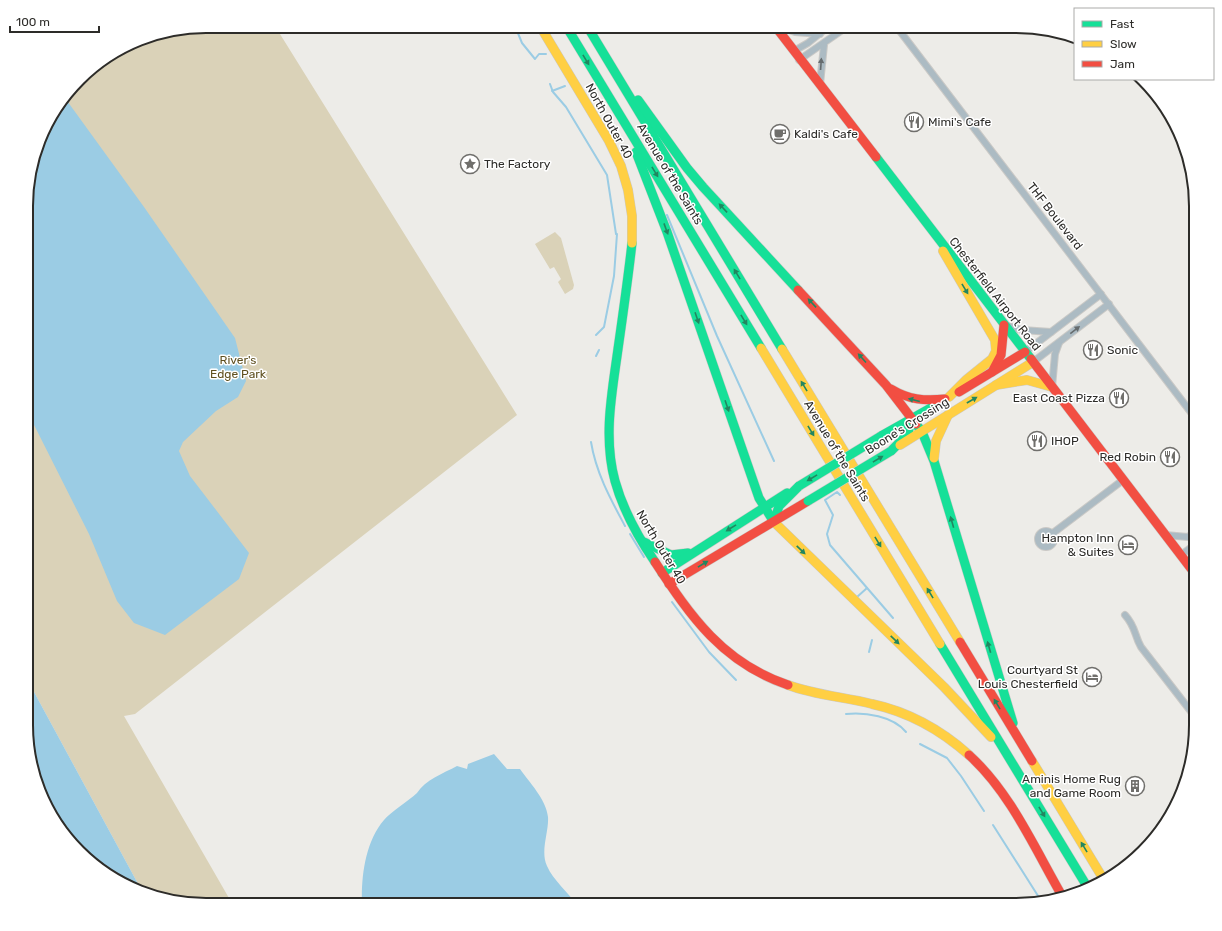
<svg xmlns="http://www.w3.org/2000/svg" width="1222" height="931" font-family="Rubik,sans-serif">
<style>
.green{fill:#dad2b8}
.water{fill:#9bcce4}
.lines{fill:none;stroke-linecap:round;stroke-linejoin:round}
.stream{stroke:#9bcce4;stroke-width:2}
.street-casing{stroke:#cac9c6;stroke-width:8}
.fast-casing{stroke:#cac9c6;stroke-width:10}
.slow-casing{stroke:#cac9c6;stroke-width:10}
.jam-casing{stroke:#cac9c6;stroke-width:10}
.street{stroke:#acbbc3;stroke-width:6}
.fast{stroke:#16e098;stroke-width:9}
.slow{stroke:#ffcf43;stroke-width:9}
.jam{stroke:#f24e42;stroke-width:9}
.fast-bridge-casing{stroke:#cac9c6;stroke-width:10;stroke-linecap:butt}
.fast-bridge{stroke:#16e098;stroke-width:9}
.oneway{fill:#228660}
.oneway2{fill:#666c6e}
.labels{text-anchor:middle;stroke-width:3;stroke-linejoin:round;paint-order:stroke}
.street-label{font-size:12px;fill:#2d2c29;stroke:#fff}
.poi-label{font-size:12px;fill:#2d2c29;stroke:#fff;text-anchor:start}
.park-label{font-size:12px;fill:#5f501f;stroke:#fff}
.rim{fill:none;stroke:#2d2c29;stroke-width:2}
</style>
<rect width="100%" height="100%" fill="#edece8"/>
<!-- green -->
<g class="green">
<polygon points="206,26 275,26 517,415 135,714 124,716 233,905 194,905 143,893 27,679 28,182 50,116 87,71 148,36"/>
<polygon points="555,232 561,238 574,285 573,289 565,294 558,282 561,279 554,267 550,269 535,244"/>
</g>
<!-- water -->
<g class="water">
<polygon points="65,98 144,207 235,338 246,381 238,397 216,411 183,442 179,451 190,476 249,553 239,579 165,635 134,623 117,601 89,534 27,411 28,182 50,116"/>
<polygon points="27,679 143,893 137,891 87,860 45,805 26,737"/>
<path d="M494 754 507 769H520C529 782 546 799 548 817 549 832 540 851 547 866 553 880 568 892 577 905H362C361 877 365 842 384 820 391 812 408 801 417 793 425 780 444 773 457 766L467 769 468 764Z"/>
</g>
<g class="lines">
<!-- stream -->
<g class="stream">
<polyline points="515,26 522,43 535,59 539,54 546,54"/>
<polyline points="550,84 553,92 566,107 607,175 616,234 617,234 614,276 604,327 596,335"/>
<polyline points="552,91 565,86"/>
<polyline points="667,215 717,336 774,461"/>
<polyline points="596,356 599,350"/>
<path d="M591 442C596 473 611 500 625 526"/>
<polyline points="840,495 837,492 825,500 833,515 827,534 830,545 893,618"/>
<polyline points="630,534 644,557"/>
<polyline points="857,597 867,588"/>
<polyline points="672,602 709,652 736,680"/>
<polyline points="869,652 872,640"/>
<path d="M846 714C865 712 893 716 906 732"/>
<polyline points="920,744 947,758 961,776 984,811"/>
<polyline points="993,825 1040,899"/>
</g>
<!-- street casing -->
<g class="street-casing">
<g id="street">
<polyline points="778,26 795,32 820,34"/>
<polyline points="896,26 1196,419"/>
<polyline points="794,51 808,43 829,26"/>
<polyline points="799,60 848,26"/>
<polyline points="820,84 824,45"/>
<polyline points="1005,325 1022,330 1051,332"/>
<polyline points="1025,352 1101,294"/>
<polyline points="1033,362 1109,304"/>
<polyline points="1052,387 1055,354 1059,343"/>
<circle cx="1046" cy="539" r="8"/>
<polyline points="1053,533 1123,480"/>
<polyline points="1165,535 1188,537 1196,532"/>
<polyline points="1181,555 1196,544"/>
<path d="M1125 615C1136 627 1134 635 1141 647L1196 718"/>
</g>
</g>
<!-- fast casing -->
<g class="fast-casing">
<g id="fast">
<polyline points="566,26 761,348"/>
<polyline points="587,26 782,349"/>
<polyline points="638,100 687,168 703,187 798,290"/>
<polyline points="636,152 667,232 759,498 774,522"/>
<polyline points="876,157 1031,359"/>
<path d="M632 243C628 279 623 314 618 349 612 393 603 437 615 481 623 510 638 537 655 562"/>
<polyline points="916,424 922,432 934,461 1013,723"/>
<polyline points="881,436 945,400"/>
<polyline points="891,451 908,434 911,418"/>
<polyline points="774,522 779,506 799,486"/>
<polyline points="644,542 671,555 688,553"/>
<polyline points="662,573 787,493"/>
<polyline points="940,644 1088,888"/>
</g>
</g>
<!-- slow casing -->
<g class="slow-casing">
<g id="slow">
<polyline points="540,26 609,141 621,166 628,190 632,216 632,243"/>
<polyline points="943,251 995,340 996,351 992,359 966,380 949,397"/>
<polyline points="761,348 940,644"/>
<polyline points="782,349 960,642"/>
<polyline points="996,385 1027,380 1052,387"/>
<polyline points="900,445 1033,362"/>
<polyline points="934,458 936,441 948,415"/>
<polyline points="774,522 944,687 991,737"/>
<path d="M788 685C815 695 844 697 872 704 909 712 941 730 969 755"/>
<polyline points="1032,761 1104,880"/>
</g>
</g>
<!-- jam casing -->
<g class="jam-casing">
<g id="jam">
<polyline points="775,26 876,157"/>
<polyline points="798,290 886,385 916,424"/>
<polyline points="1031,359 1196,575"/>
<polyline points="992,372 1001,355 1004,325"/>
<path d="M891 389C909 400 925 401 945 399"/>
<polyline points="959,392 1025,352"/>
<path d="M655 562C691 617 723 663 788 685"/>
<polyline points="669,584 808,501"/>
<polyline points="960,642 1032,761"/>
<path d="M969 755C1010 792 1034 847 1061 894"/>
</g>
</g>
<!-- street -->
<use href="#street" class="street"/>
<!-- fast -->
<use href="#fast" class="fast"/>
<!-- slow -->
<use href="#slow" class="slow"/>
<!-- jam -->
<use href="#jam" class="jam"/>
<!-- fast-bridge casing -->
<g class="fast-bridge-casing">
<g id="fast-bridge">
<polyline points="799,486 881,436"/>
<polyline points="808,501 891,451"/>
</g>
</g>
<!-- fast-bridge -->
<use href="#fast-bridge" class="fast-bridge"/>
</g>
<!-- one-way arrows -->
<defs><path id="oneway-solid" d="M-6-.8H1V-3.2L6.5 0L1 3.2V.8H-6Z"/></defs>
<g class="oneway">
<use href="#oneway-solid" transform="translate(586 60) rotate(59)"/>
<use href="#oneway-solid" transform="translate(655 172) rotate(59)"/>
<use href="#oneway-solid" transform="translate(723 208) rotate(-133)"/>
<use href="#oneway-solid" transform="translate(666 229) rotate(70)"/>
<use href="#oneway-solid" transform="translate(737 274) rotate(-121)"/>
<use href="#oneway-solid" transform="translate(965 289) rotate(59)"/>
<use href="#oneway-solid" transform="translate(812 303) rotate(-133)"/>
<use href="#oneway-solid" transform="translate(697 318) rotate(71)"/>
<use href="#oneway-solid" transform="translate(744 320) rotate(59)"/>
<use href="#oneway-solid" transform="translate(862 358) rotate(-132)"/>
<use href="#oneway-solid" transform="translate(804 386) rotate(-121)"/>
<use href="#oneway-solid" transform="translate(914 400) rotate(-166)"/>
<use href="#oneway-solid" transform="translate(972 400) rotate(-30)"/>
<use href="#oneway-solid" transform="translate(727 406) rotate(71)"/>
<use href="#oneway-solid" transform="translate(811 431) rotate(59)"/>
<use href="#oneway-solid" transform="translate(878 459) rotate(-31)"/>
<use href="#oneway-solid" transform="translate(812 478) rotate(149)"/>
<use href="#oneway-solid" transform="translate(952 522) rotate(-106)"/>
<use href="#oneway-solid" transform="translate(731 528) rotate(148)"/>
<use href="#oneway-solid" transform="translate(878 542) rotate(59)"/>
<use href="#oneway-solid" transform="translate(801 550) rotate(44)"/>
<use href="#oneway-solid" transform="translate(703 564) rotate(-31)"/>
<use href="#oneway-solid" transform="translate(930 593) rotate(-121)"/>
<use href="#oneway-solid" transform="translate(895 640) rotate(44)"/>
<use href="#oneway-solid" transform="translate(989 647) rotate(-106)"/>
<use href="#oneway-solid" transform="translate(997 704) rotate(-121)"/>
<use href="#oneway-solid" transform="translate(1042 812) rotate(59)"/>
<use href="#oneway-solid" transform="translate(1084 847) rotate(-121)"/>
</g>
<g class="oneway2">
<use href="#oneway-solid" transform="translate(821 64) rotate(-86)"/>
<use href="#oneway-solid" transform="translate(1075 330) rotate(-38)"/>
</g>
<!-- icons -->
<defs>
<g id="restaurant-ring" transform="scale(1)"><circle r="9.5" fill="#fff" stroke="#706f6c" stroke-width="1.5"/><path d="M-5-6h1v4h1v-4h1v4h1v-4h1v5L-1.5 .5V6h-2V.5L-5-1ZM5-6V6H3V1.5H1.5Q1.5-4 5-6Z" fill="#706f6c"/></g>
<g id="cafe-ring" transform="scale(1)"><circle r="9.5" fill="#fff" stroke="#706f6c" stroke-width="1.5"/><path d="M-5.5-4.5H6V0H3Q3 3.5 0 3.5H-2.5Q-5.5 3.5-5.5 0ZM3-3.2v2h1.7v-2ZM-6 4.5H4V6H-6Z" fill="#706f6c"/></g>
<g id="sight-ring" transform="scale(1)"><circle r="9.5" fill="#fff" stroke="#706f6c" stroke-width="1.5"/><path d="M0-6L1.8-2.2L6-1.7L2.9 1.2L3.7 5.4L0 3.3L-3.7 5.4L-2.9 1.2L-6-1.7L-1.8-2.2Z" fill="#706f6c"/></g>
<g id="hotel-ring" transform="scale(1)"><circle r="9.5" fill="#fff" stroke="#706f6c" stroke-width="1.5"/><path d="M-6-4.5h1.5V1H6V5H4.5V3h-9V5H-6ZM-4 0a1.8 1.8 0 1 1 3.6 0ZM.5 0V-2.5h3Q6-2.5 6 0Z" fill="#706f6c"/></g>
<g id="building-ring" transform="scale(1)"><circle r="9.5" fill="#fff" stroke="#706f6c" stroke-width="1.5"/><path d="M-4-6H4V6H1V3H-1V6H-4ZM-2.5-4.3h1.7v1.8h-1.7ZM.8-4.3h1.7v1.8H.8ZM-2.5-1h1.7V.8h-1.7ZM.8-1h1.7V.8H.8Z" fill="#706f6c"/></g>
</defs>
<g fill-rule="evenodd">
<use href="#restaurant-ring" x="914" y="122"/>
<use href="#cafe-ring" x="780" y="134"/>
<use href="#sight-ring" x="470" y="164"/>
<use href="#restaurant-ring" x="1093" y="350"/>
<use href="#restaurant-ring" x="1119" y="398"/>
<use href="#restaurant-ring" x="1037" y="441"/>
<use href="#restaurant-ring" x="1170" y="457"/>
<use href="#hotel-ring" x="1128" y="545"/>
<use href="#hotel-ring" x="1092" y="677"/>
<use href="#building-ring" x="1135" y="786"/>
</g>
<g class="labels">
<!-- street labels -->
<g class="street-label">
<text transform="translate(609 121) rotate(61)" y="4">North Outer 40</text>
<text transform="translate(670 174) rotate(59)" y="4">Avenue of the Saints</text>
<text transform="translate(1055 216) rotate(52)" y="4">THF Boulevard</text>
<text transform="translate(995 294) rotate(52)" y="4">Chesterfield Airport Road</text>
<text transform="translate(907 426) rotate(-32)" y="4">Boone's Crossing</text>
<text transform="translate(837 451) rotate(59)" y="4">Avenue of the Saints</text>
<text transform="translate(661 547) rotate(59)" y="4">North Outer 40</text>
</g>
<!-- poi labels -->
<g class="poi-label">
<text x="928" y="126">Mimi's Cafe</text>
<text x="794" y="138">Kaldi's Cafe</text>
<text x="484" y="168">The Factory</text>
<text x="1107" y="354">Sonic</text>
<text x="1105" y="402" text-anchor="end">East Coast Pizza</text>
<text x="1051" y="445">IHOP</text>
<text x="1156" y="461" text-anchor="end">Red Robin</text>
<text x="1114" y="542" text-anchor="end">Hampton Inn<tspan x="1114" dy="14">&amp; Suites</tspan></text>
<text x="1078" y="674" text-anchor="end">Courtyard St<tspan x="1078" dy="14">Louis Chesterfield</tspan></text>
<text x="1121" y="783" text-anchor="end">Aminis Home Rug<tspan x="1121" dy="14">and Game Room</tspan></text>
</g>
<!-- park labels -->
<g class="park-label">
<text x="238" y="364">River's<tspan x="238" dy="14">Edge Park</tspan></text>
</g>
</g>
<!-- crop -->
<path d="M0 0H1222V931H0ZM206 33H1016A173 173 0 0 1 1189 206V725A173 173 0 0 1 1016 898H206A173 173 0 0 1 33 725V206A173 173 0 0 1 206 33Z" fill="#fff" fill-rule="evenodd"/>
<path class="rim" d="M206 33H1016A173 173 0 0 1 1189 206V725A173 173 0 0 1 1016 898H206A173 173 0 0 1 33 725V206A173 173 0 0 1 206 33Z"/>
<!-- legend -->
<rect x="1074" y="8" width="140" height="72" fill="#ffffff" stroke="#ababa9"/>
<rect x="1082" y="21" width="20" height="6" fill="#16e098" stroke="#ababa9"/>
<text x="1110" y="28" font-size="12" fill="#2d2c29">Fast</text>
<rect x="1082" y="41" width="20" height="6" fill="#ffcf43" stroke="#ababa9"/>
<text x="1110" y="48" font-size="12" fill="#2d2c29">Slow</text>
<rect x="1082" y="61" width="20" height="6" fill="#f24e42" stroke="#ababa9"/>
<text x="1110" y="68" font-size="12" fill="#2d2c29">Jam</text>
<!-- scale -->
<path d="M10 26v6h89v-6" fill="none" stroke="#2d2c29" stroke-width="2"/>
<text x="16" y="26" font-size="12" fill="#2d2c29" stroke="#ffffff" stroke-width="3" paint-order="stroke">100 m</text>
</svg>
